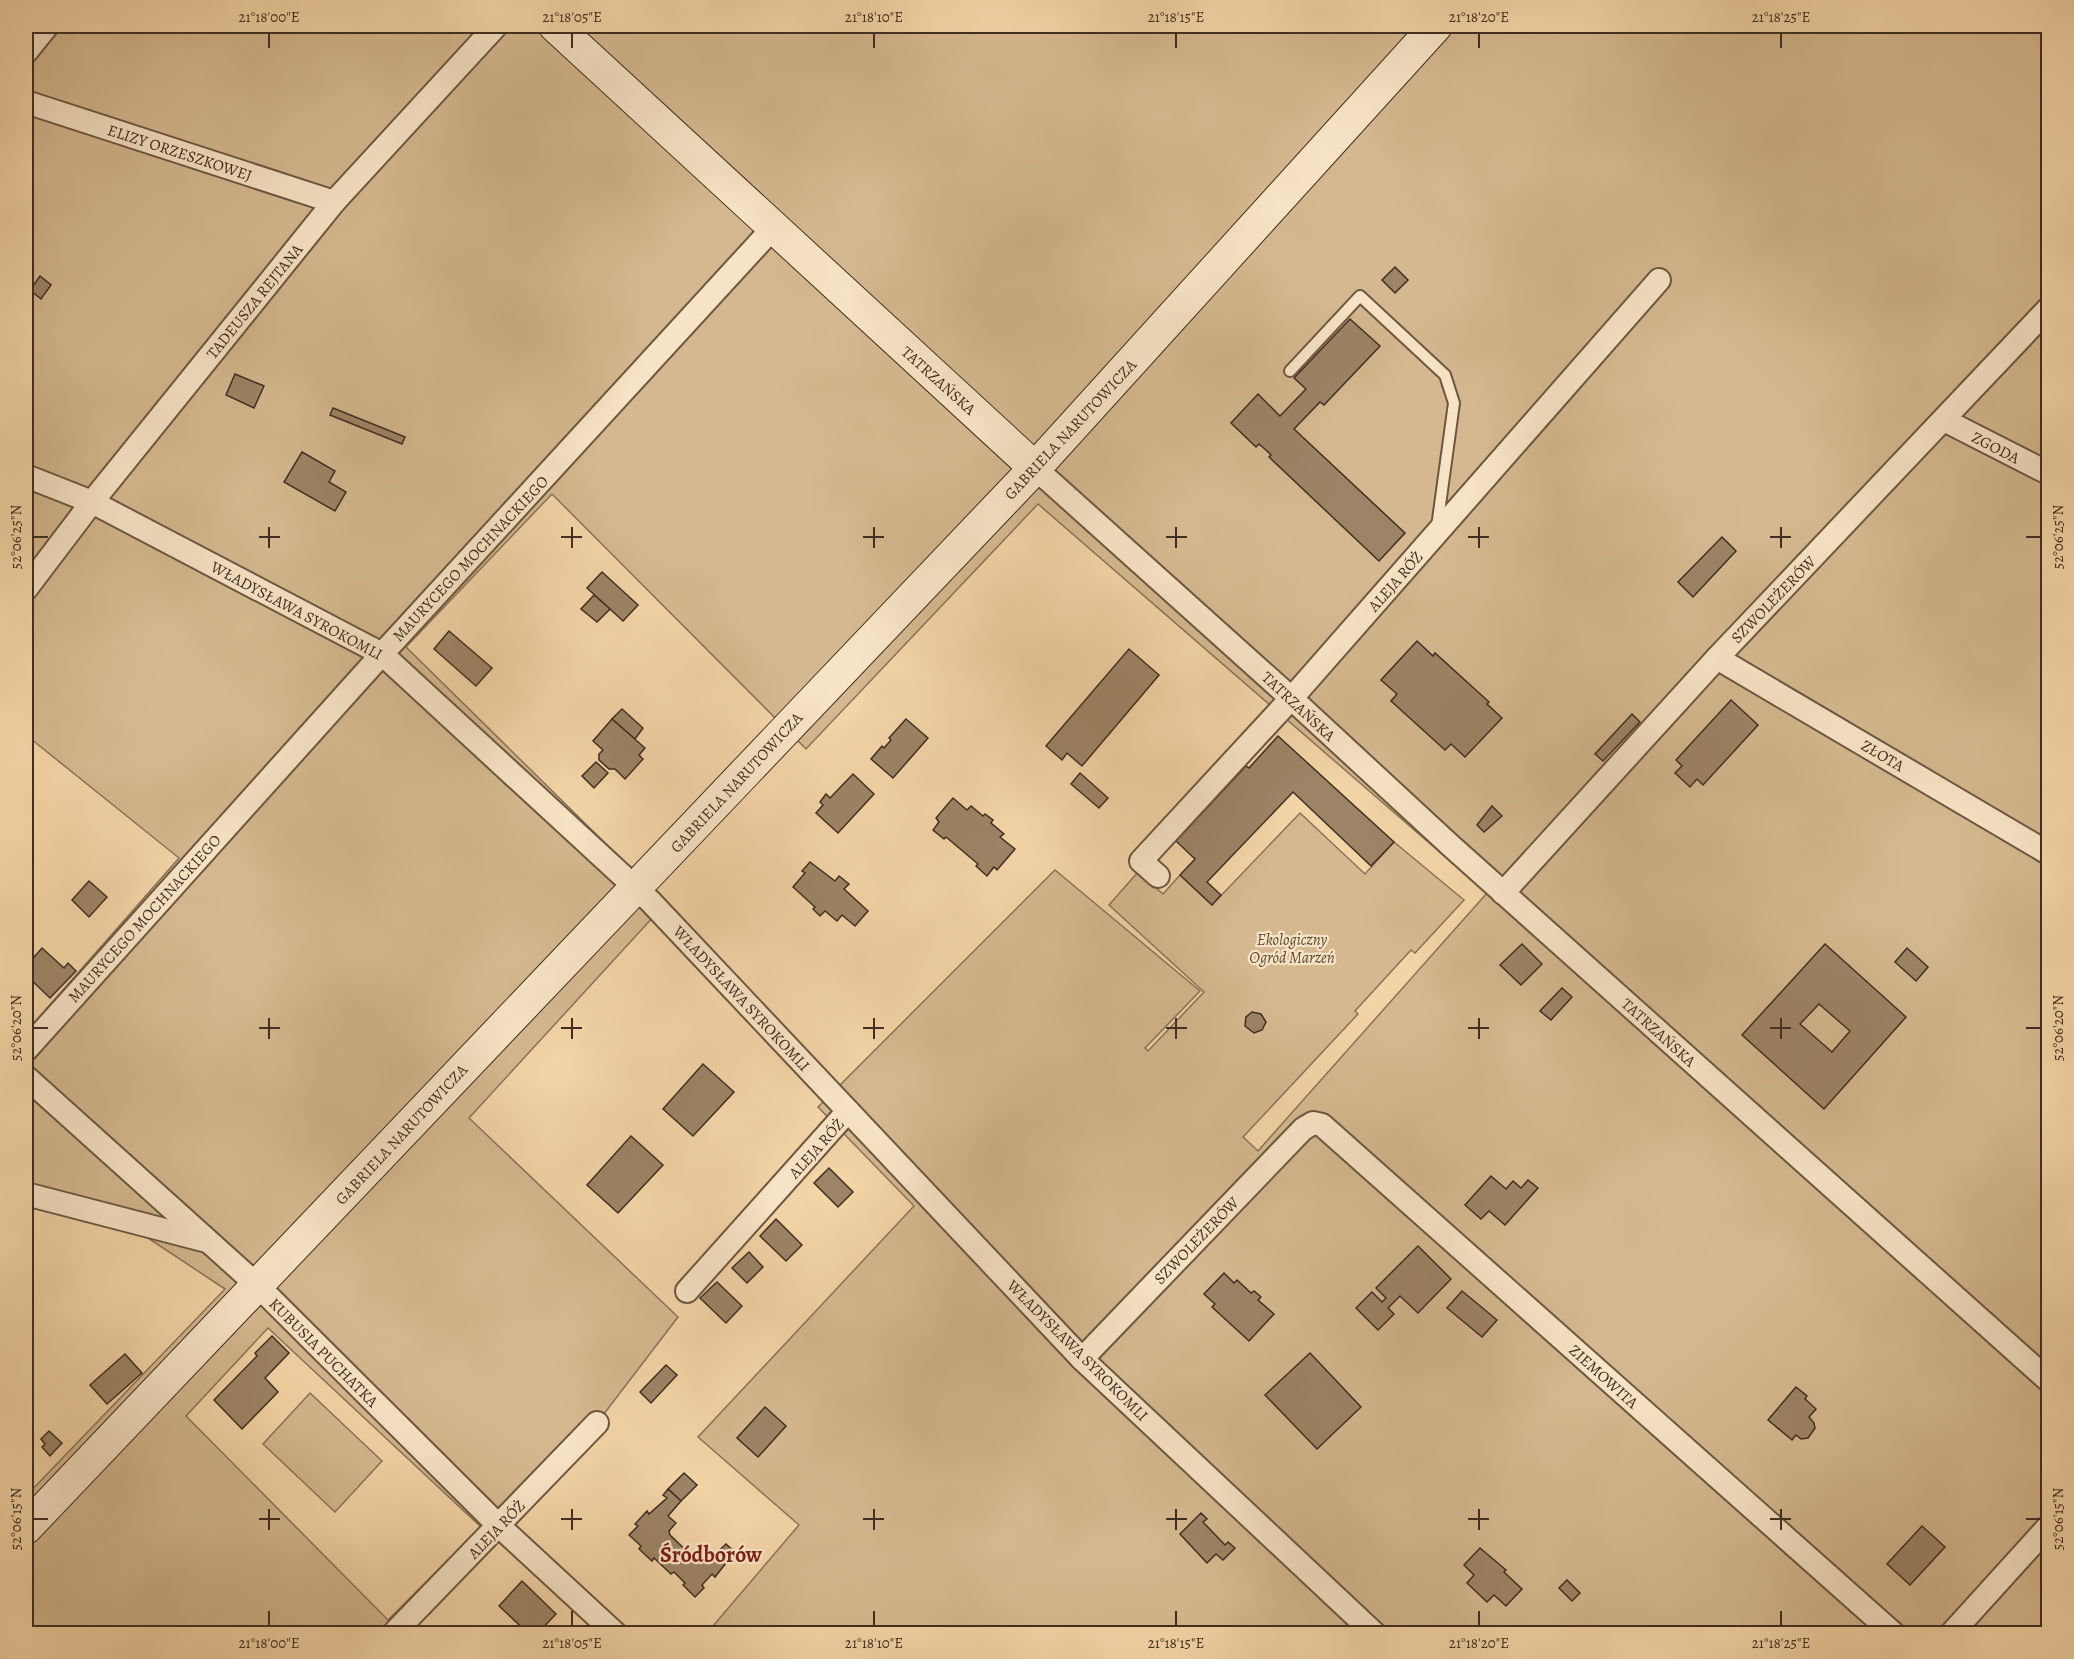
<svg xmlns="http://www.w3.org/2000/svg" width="2074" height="1659" font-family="Alegreya,serif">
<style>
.green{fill:#d5b88f;stroke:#8a7258;stroke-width:1.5;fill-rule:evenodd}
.building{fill:#9d8466;stroke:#402d21;stroke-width:1.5;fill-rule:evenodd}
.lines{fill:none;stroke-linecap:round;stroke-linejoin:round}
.lane-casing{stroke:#6d5742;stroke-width:14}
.street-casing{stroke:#6d5742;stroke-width:26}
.secondary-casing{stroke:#402d21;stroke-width:34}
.lane{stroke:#f7e3c5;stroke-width:10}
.street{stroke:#f7e3c5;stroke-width:22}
.secondary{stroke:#f7e3c5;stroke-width:32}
.ticks{fill:none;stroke:#402d21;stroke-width:2}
.labels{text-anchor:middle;stroke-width:4.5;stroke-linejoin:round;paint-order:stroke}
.street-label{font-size:16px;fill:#402d21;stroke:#f7e3c5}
.park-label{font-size:16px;font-style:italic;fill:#5e4937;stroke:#f7e3c5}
.district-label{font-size:22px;font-weight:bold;fill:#7a1f14;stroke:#f7e3c5}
.neatline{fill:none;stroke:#402d21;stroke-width:2}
.ticks-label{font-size:15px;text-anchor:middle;fill:#402d21}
</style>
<rect width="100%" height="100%" fill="#f3d4a6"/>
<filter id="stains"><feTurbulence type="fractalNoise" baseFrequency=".00333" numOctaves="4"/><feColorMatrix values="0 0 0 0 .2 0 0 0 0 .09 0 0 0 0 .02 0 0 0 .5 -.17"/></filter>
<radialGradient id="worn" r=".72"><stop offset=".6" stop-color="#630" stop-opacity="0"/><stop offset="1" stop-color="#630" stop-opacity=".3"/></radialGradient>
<!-- green -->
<g class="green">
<path d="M26 26H2048V1633H707L799 1525 698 1437 914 1206 818 1107 1055 870 1200 991 1145 1048 1148 1051 1204 992 1109 905 1138 872 1163 894 1180 875 1212 905 1300 813 1365 874 1394 842 1464 900 1415 953 1411 950 1355 1011 1358 1014 1243 1137 1258 1151 1487 893 1038 504 806 749 552 494 406 647 666 903 469 1118 678 1317 597 1423 515 1524 407 1633H26V1496L225 1289 139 1232 26 1206V1032L179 858 26 735ZM268 1328 481 1527 388 1620 186 1416Z"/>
<polygon points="310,1393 382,1461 335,1512 263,1444"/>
</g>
<!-- building -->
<g class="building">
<polygon points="1395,267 1408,280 1395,293 1382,280"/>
<polygon points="40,276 51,285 41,299 30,290"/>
<polygon points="1350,319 1380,346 1324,405 1320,402 1294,429 1405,533 1379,561 1269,457 1271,455 1267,451 1259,444 1256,447 1231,423 1258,394 1280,416 1306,389 1294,378"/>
<polygon points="235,374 264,386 254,408 226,395"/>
<polygon points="333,408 405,437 402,444 330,415"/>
<polygon points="302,452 335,471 329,482 346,492 335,511 284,482"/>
<polygon points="1722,537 1736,551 1693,597 1678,582"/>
<polygon points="602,572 638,605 623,621 587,588"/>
<polygon points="594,595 610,609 597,622 581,609"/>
<polygon points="449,631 492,668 476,686 434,649"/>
<polygon points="1417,641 1433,656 1435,653 1489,702 1487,704 1502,718 1465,757 1451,744 1445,750 1391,701 1397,694 1381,680"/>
<polygon points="1129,649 1159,675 1082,766 1067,753 1062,760 1046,746"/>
<polygon points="1731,700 1758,725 1703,785 1697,779 1690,787 1675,773 1682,766 1676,760"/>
<polygon points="622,709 643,728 635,739 612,719"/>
<polygon points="1632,714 1640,722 1603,761 1595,754"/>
<polygon points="612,719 645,748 639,755 643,759 625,779 615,769 609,769 599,760 599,754 603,750 593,741"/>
<polygon points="906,719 928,738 893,778 871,759 882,746 884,748 891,740 889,738"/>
<polygon points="1278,736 1394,842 1371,866 1293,792 1207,882 1221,895 1212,905 1180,875 1195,859 1176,841 1246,766 1249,768"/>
<polygon points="596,762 608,773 594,788 582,776"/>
<polygon points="1080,773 1108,798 1099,808 1071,784"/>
<polygon points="853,774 874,794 838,833 816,813 823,805 820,802 826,794 830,798"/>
<polygon points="953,798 967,810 971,806 983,816 985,814 993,820 991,823 1004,834 1000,837 1015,849 997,870 994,867 987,876 976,866 978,864 946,837 944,839 933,830 939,822 936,818"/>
<polygon points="1492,806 1502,816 1484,832 1477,825"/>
<polygon points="26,814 32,819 26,828"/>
<polygon points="810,862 835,881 839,876 849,884 844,889 868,911 855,926 842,915 837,921 825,911 820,916 813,909 815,907 793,887 805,873 802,871"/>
<polygon points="89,881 107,897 89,917 72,900"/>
<polygon points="1522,944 1542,964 1521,985 1500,965"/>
<path d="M1825 944 1906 1017 1824 1109 1742 1035ZM1819 1004 1850 1031 1832 1052 1800 1024Z"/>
<polygon points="42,948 64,968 68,963 76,971 50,998 26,975 26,966"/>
<polygon points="1907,948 1928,967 1916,981 1895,962"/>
<polygon points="1562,988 1572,997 1551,1020 1540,1011"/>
<polygon points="1252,1012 1261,1014 1266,1022 1262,1030 1254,1033 1245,1026 1246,1017"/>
<polygon points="703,1064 734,1092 693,1136 663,1109"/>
<polygon points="631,1136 663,1165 618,1213 587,1185"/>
<polygon points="829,1168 853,1192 838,1207 814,1183"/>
<polygon points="1491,1176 1506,1189 1513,1181 1521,1188 1528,1180 1538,1188 1505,1225 1489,1211 1481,1219 1465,1205"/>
<polygon points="776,1219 802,1245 786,1261 760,1236"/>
<polygon points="1418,1246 1451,1279 1418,1313 1400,1296 1388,1308 1394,1314 1378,1330 1356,1308 1372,1292 1382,1302 1386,1298 1376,1288"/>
<polygon points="749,1252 763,1267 747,1283 732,1268"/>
<polygon points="1224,1273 1234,1283 1237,1280 1251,1293 1254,1291 1261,1297 1258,1300 1274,1314 1249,1341 1212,1307 1215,1304 1204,1294"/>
<polygon points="717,1282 742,1306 726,1323 700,1298"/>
<polygon points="1462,1291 1497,1320 1482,1337 1447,1308"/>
<polygon points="272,1336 289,1353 265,1378 278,1392 242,1429 214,1400 257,1356 255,1353"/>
<polygon points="1310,1353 1361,1407 1317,1449 1265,1395"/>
<polygon points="125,1354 142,1373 107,1404 90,1385"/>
<polygon points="666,1365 677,1375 651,1403 640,1392"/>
<polygon points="1796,1387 1807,1396 1805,1399 1816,1409 1809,1417 1814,1423 1815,1428 1808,1438 1801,1439 1796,1435 1792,1440 1768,1420"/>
<polygon points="765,1407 786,1426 758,1457 737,1438"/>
<polygon points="49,1431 62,1443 50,1456 42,1447 45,1444 41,1439"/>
<polygon points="684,1473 697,1485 681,1501 668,1489"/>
<polygon points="668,1489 681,1501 668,1516 676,1523 669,1531 670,1535 693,1557 698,1557 705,1550 712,1557 726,1544 739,1556 734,1561 730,1558 715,1577 712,1574 702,1585 704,1588 695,1597 683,1585 685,1583 674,1572 671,1574 654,1558 652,1561 639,1549 641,1546 629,1535 638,1526 635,1524 647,1511 649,1514 667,1498 663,1495"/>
<polygon points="1201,1513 1207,1519 1203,1522 1225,1545 1228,1542 1235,1548 1223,1560 1216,1554 1207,1563 1180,1534"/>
<polygon points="1922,1526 1945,1547 1910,1585 1887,1564"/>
<polygon points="1480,1548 1506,1570 1504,1572 1522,1589 1506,1606 1494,1595 1487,1602 1467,1583 1474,1575 1464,1565"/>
<polygon points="1567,1580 1580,1593 1572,1601 1559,1588"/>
<polygon points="522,1581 556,1614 537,1634 529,1634 499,1606"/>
</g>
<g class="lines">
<!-- lane casing -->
<g class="lane-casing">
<polyline id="lane" points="1290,371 1360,296 1445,375 1454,403 1437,527"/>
</g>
<!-- street casing -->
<g class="street-casing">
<g id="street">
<polyline points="26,52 47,26"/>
<polyline points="26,102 334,202"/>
<polyline points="1944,420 2048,473"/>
<polyline points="1035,468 1291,698 1450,845 2048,1380"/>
<polyline points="26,476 92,502 382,654 650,901 1082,1359 1375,1634"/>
<polyline points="26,589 92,502 334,202 496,26"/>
<polyline points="1717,658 2048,853"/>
<polyline points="1158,876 1141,861 1298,691 1659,280"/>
<polyline points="1503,893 1717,658 2048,309"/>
<polyline points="26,1050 382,654 773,228"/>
<polyline points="26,1077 257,1285 499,1526 616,1634"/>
<polyline points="26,1194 207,1241"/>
<polyline points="687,1291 848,1111"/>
<polyline points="1082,1359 1303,1129 1313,1123 1322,1125 1894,1634"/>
<polyline points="393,1634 597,1423"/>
<polyline points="1951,1634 2048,1527"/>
</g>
</g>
<!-- secondary casing -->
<g class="secondary-casing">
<g id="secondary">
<polyline points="555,26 1035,468"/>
<polyline points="26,1528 1035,468 1436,26"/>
</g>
</g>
<!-- lane -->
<use href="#lane" class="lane"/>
<!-- street -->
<use href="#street" class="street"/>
<!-- secondary -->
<use href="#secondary" class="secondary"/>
</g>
<!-- ticks -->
<path class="ticks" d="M269 33V48M572 33V48M874 33V48M1176 33V48M1479 33V48M1781 33V48M269 527V548M572 527V548M874 527V548M1176 527V548M1479 527V548M1781 527V548M33 537H48M259 537H280M561 537H582M863 537H884M1166 537H1187M1468 537H1489M1770 537H1791M2026 537H2041M269 1018V1039M572 1018V1039M874 1018V1039M1176 1018V1039M1479 1018V1039M1781 1018V1039M33 1028H48M259 1028H280M561 1028H582M863 1028H884M1166 1028H1187M1468 1028H1489M1770 1028H1791M2026 1028H2041M269 1509V1530M572 1509V1530M874 1509V1530M1176 1509V1530M1479 1509V1530M1781 1509V1530M33 1519H48M259 1519H280M561 1519H582M863 1519H884M1166 1519H1187M1468 1519H1489M1770 1519H1791M2026 1519H2041M269 1611V1626M572 1611V1626M874 1611V1626M1176 1611V1626M1479 1611V1626M1781 1611V1626"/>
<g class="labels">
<!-- street labels -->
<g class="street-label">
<text transform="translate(180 152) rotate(18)" y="6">ELIZY ORZESZKOWEJ</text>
<text transform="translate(254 301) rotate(-51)" y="6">TADEUSZA REJTANA</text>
<text transform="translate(939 380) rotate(42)" y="6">TATRZAŃSKA</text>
<text transform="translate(1070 429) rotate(-47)" y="6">GABRIELA NARUTOWICZA</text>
<text transform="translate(1996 447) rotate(27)" y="6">ZGODA</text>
<text transform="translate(470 558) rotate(-47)" y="6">MAURYCEGO MOCHNACKIEGO</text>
<text transform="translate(1395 581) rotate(-49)" y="6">ALEJA RÓŻ</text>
<text transform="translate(1773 599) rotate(-46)" y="6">SZWOLEŻERÓW</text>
<text transform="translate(297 610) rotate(28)" y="6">WŁADYSŁAWA SYROKOMLI</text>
<text transform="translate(1299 706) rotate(43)" y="6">TATRZAŃSKA</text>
<text transform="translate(1883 755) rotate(30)" y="6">ZŁOTA</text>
<text transform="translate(736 782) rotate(-47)" y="6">GABRIELA NARUTOWICZA</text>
<text transform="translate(144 918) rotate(-48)" y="6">MAURYCEGO MOCHNACKIEGO</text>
<text transform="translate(742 998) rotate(47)" y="6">WŁADYSŁAWA SYROKOMLI</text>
<text transform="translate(1659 1032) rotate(42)" y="6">TATRZAŃSKA</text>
<text transform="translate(401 1134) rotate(-47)" y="6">GABRIELA NARUTOWICZA</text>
<text transform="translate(816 1148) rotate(-48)" y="6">ALEJA RÓŻ</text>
<text transform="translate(1196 1240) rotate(-46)" y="6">SZWOLEŻERÓW</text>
<text transform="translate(1078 1350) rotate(45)" y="6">WŁADYSŁAWA SYROKOMLI</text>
<text transform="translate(324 1352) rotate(45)" y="6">KUBUSIA PUCHATKA</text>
<text transform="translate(1604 1376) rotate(42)" y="6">ZIEMOWITA</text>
<text transform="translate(496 1529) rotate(-46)" y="6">ALEJA RÓŻ</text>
</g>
<!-- park labels -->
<g class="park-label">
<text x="1292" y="945">Ekologiczny<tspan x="1292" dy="18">Ogród Marzeń</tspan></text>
</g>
<!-- district labels -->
<g class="district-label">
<text x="711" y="1562">Śródborów</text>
</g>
</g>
<!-- margin -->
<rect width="2074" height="1659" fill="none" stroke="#f3d4a6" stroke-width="66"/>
<rect x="33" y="33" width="2008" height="1593" class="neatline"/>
<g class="ticks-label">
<text x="269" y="22">21°18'00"E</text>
<text x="572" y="22">21°18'05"E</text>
<text x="874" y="22">21°18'10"E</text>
<text x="1176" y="22">21°18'15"E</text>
<text x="1479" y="22">21°18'20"E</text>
<text x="1781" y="22">21°18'25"E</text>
<text transform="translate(16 537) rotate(-90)" y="5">52°06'25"N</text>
<text transform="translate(2058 537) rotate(-90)" y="5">52°06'25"N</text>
<text transform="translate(16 1028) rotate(-90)" y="5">52°06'20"N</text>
<text transform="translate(2058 1028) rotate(-90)" y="5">52°06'20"N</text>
<text transform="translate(16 1519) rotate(-90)" y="5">52°06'15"N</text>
<text transform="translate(2058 1519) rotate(-90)" y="5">52°06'15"N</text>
<text x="269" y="1648">21°18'00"E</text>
<text x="572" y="1648">21°18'05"E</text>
<text x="874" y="1648">21°18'10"E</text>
<text x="1176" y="1648">21°18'15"E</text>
<text x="1479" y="1648">21°18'20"E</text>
<text x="1781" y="1648">21°18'25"E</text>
</g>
<rect width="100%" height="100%" filter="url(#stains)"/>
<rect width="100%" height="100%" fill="url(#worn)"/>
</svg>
